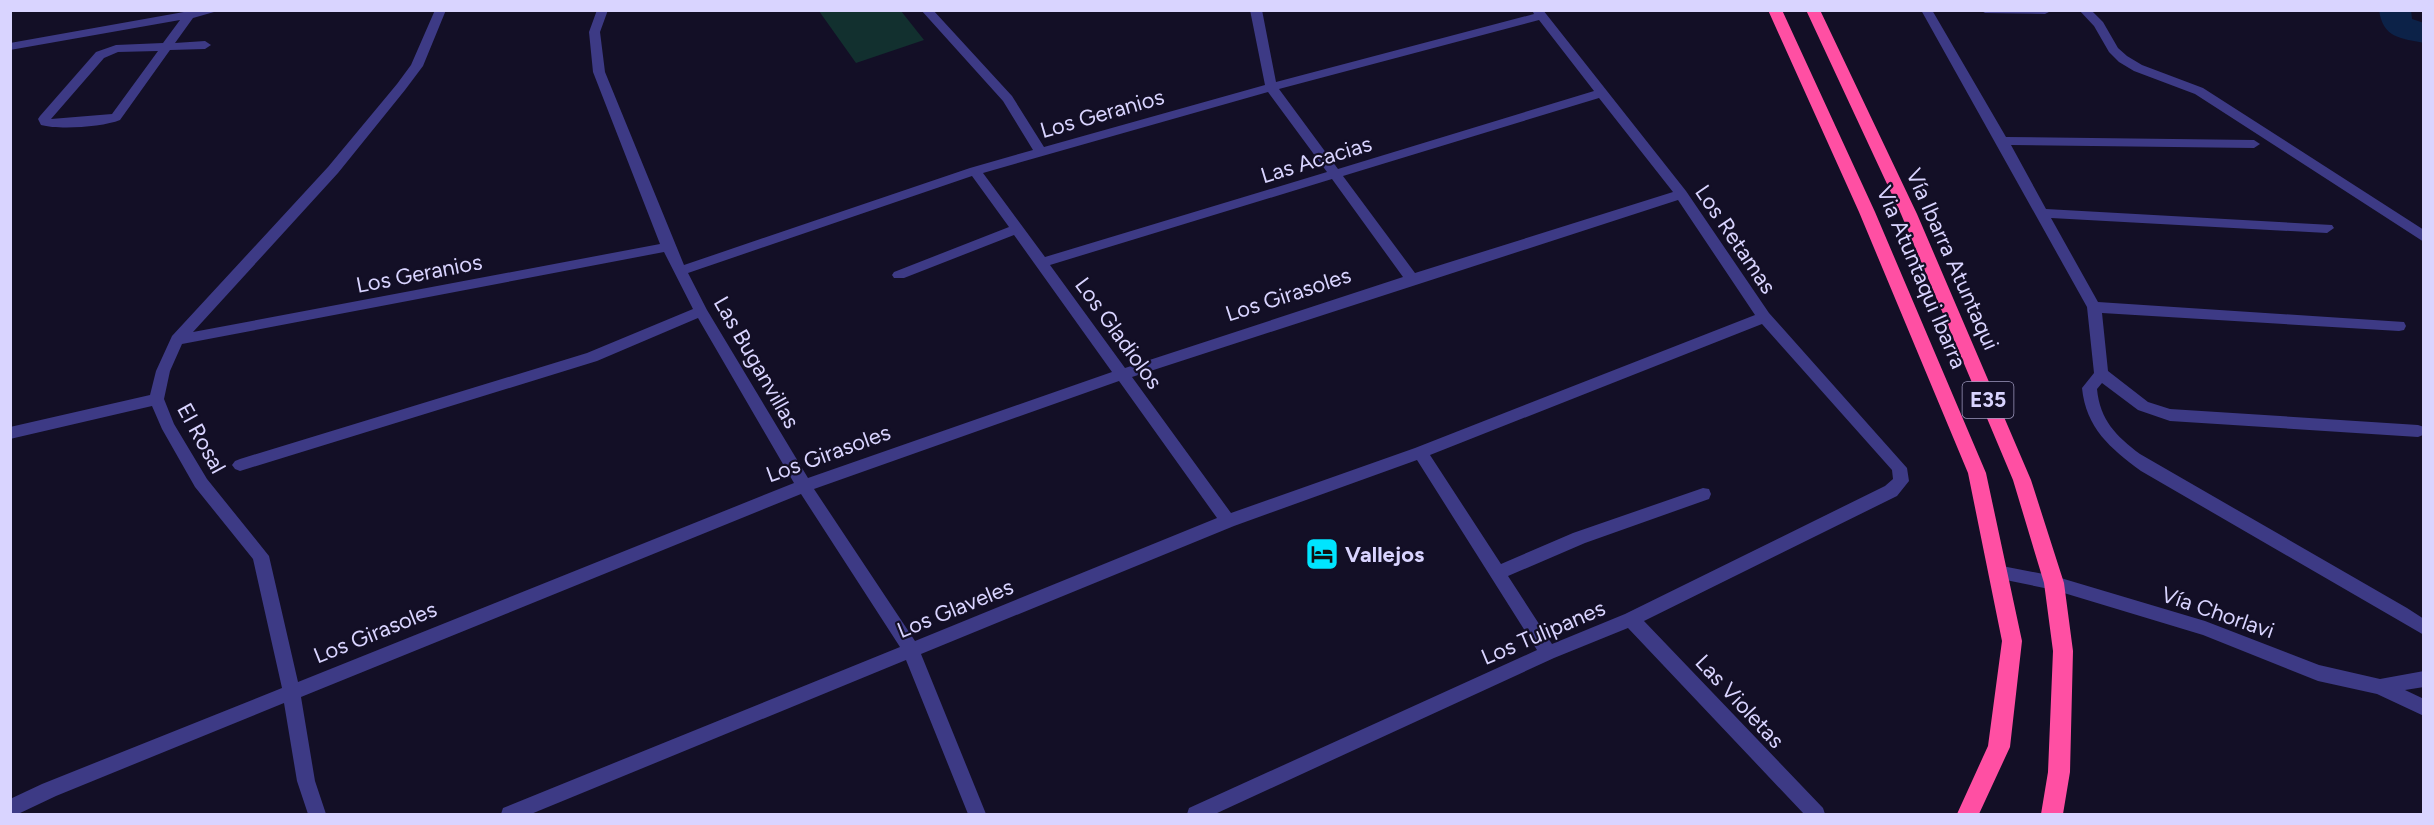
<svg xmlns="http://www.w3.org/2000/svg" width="2434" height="825" font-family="Figtree,sans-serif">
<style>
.green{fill:#12302f}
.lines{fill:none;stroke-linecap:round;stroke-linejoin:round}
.river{fill:#0c2248;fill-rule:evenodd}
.street{fill:#3d3a85;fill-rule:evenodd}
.highway{fill:#ff4fa3;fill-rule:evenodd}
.labels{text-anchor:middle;stroke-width:4.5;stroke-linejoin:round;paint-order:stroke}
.shield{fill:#130f26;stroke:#9e99be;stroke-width:1.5}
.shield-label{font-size:21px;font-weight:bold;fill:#d9d4ff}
.street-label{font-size:22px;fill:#d9d4ff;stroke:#130f26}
.poi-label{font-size:22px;font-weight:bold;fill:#d9d4ff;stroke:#130f26;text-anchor:start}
</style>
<rect width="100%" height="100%" fill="#130f26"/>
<!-- green -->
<polygon class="green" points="819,11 901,11 924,40 856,63"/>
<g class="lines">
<!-- river -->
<path class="river" d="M2379 10H2411L2412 19 2424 23V43C2400 38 2383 38 2379 10Z"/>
<!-- street -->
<g class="street">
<path d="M195 10H221L193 18 175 43 205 41 211 45 205 49 170 50 120 120C103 127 59 130 41 125L38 119 40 116 96 52 116 45 163 43 180 20 10 50V43ZM158 51 112 114 51 119 104 58 118 52Z"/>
<path d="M435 10H446L423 66 405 90 338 173 193 332 660 244 593 72 589 32 597 10H608L600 32 605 72 684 265 970 168 1033 150 1003 101 921 10H933L1012 96 1044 147 1265 85 1250 10H1262L1276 82 1534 14 1532 10H1543L1686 191 1769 313 1907 468 1909 481 1897 496 1644 621 1823 808 1825 814H1804L1628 628 1554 658 1215 814H1187L1189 808 1537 650 1417 460 1234 526 921 654 986 814H968L906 660 531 814H501L503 808 900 647 801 494 301 697 315 781 326 814H308L297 781 284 703 56 796 18 814H10V799L42 784 282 688 253 559 195 487 162 429 152 406 10 439V427L150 395 156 371 172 336 328 167 397 84 411 65ZM1539 20 1594 91 1338 169 1279 89ZM1268 92 1327 172 1045 257 983 173ZM1599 98 1673 192 1415 273 1343 176ZM972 176 1009 227 894 272 892 275 894 278H904L1014 235 1112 372 808 478 707 310 688 273ZM1332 179 1403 277 1125 368 1050 265ZM1678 200 1755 315 1415 448 1231 513 1132 377ZM664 252 693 309 587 353 240 459 235 461 232 465 235 469 240 471 597 361 698 318 794 483 298 682 269 556 207 479 174 424 164 399 170 371 182 344ZM1762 324 1892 470 1893 479 1885 486 1625 614 1552 644 1508 576 1585 543 1709 499 1711 494 1709 489 1703 488 1573 533 1501 564 1430 455ZM1119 381 1217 518 915 641 814 489Z"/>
<path d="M1921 10H1932L2006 137 2254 140 2260 144 2254 148 2011 145 2046 209 2332 225 2334 228 2327 233 2051 218 2098 302 2404 322 2406 326 2404 330 2399 331 2102 313 2108 371 2148 402 2170 409 2418 425 2424 427 2423 435 2418 437 2170 421 2138 410 2102 383 2097 389C2100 420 2116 436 2140 454L2407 608 2424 619V635L2141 471C2110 448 2086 428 2082 388L2094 373 2087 307Z"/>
<polygon points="1980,10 2050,10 2051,11 2045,14 1985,13"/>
<polygon points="2079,10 2091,10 2103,22 2118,48 2127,56 2142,65 2203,88 2424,230 2424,242 2195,94 2134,71 2119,62 2109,52 2094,26"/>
<polygon points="1997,565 2054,576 2205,621 2319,665 2380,679 2424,671 2424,687 2405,690 2424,699 2424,716 2377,694 2318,681 2203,635 2054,590 1991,577 1989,572 1991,567"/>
</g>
<!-- highway -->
<g class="highway">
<polygon points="1768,10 1782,10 1875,212 1986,473 2022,641 2010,747 1979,814 1957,814 1988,746 2002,641 1968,473 1859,212"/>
<polygon points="1806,10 1820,10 1917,214 2031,480 2064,583 2073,651 2070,772 2063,814 2041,814 2048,772 2053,651 2044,583 2013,480 1901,214"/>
</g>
</g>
<!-- icons -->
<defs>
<g id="hotel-square" transform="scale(1.725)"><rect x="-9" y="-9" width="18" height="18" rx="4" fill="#00e5ff" stroke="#130f26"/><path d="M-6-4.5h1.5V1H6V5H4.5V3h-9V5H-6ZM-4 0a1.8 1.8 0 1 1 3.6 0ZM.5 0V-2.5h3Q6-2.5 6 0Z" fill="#111"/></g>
</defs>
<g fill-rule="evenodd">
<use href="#hotel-square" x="1322" y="554"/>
</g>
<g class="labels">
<!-- shield labels -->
<rect class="shield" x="1962.5" y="382" width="51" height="36" rx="4.5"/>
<g class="shield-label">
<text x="1988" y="407">E35</text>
</g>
<!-- street labels -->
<g class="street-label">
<text transform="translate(1102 113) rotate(-16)" y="8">Los Geranios</text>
<text transform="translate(1316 159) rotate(-17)" y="8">Las Acacias</text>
<text transform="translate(1736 239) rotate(56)" y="8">Los Retamas</text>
<text transform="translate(1953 259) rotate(66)" y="8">Vía Ibarra Atuntaqui</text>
<text transform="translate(419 273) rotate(-11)" y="8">Los Geranios</text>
<text transform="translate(1922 277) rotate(67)" y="8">Via Atuntaqui Ibarra</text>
<text transform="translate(1288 294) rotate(-18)" y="8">Los Girasoles</text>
<text transform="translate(1119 333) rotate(54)" y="8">Los Gladiolos</text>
<text transform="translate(757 362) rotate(60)" y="8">Las Buganvillas</text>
<text transform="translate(202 438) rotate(61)" y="8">El Rosal</text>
<text transform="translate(828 453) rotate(-20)" y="8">Los Girasoles</text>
<text transform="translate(955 608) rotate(-22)" y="8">Los Glaveles</text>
<text transform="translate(2218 612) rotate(19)" y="8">Vía Chorlavi</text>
<text transform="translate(375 632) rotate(-22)" y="8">Los Girasoles</text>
<text transform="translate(1543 632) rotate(-23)" y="8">Los Tulipanes</text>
<text transform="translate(1740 701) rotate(47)" y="8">Las Violetas</text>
</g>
<!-- poi labels -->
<g class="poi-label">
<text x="1345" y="562">Vallejos</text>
</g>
</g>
<!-- border -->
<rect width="2434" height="825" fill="none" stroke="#d9d4ff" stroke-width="24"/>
</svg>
